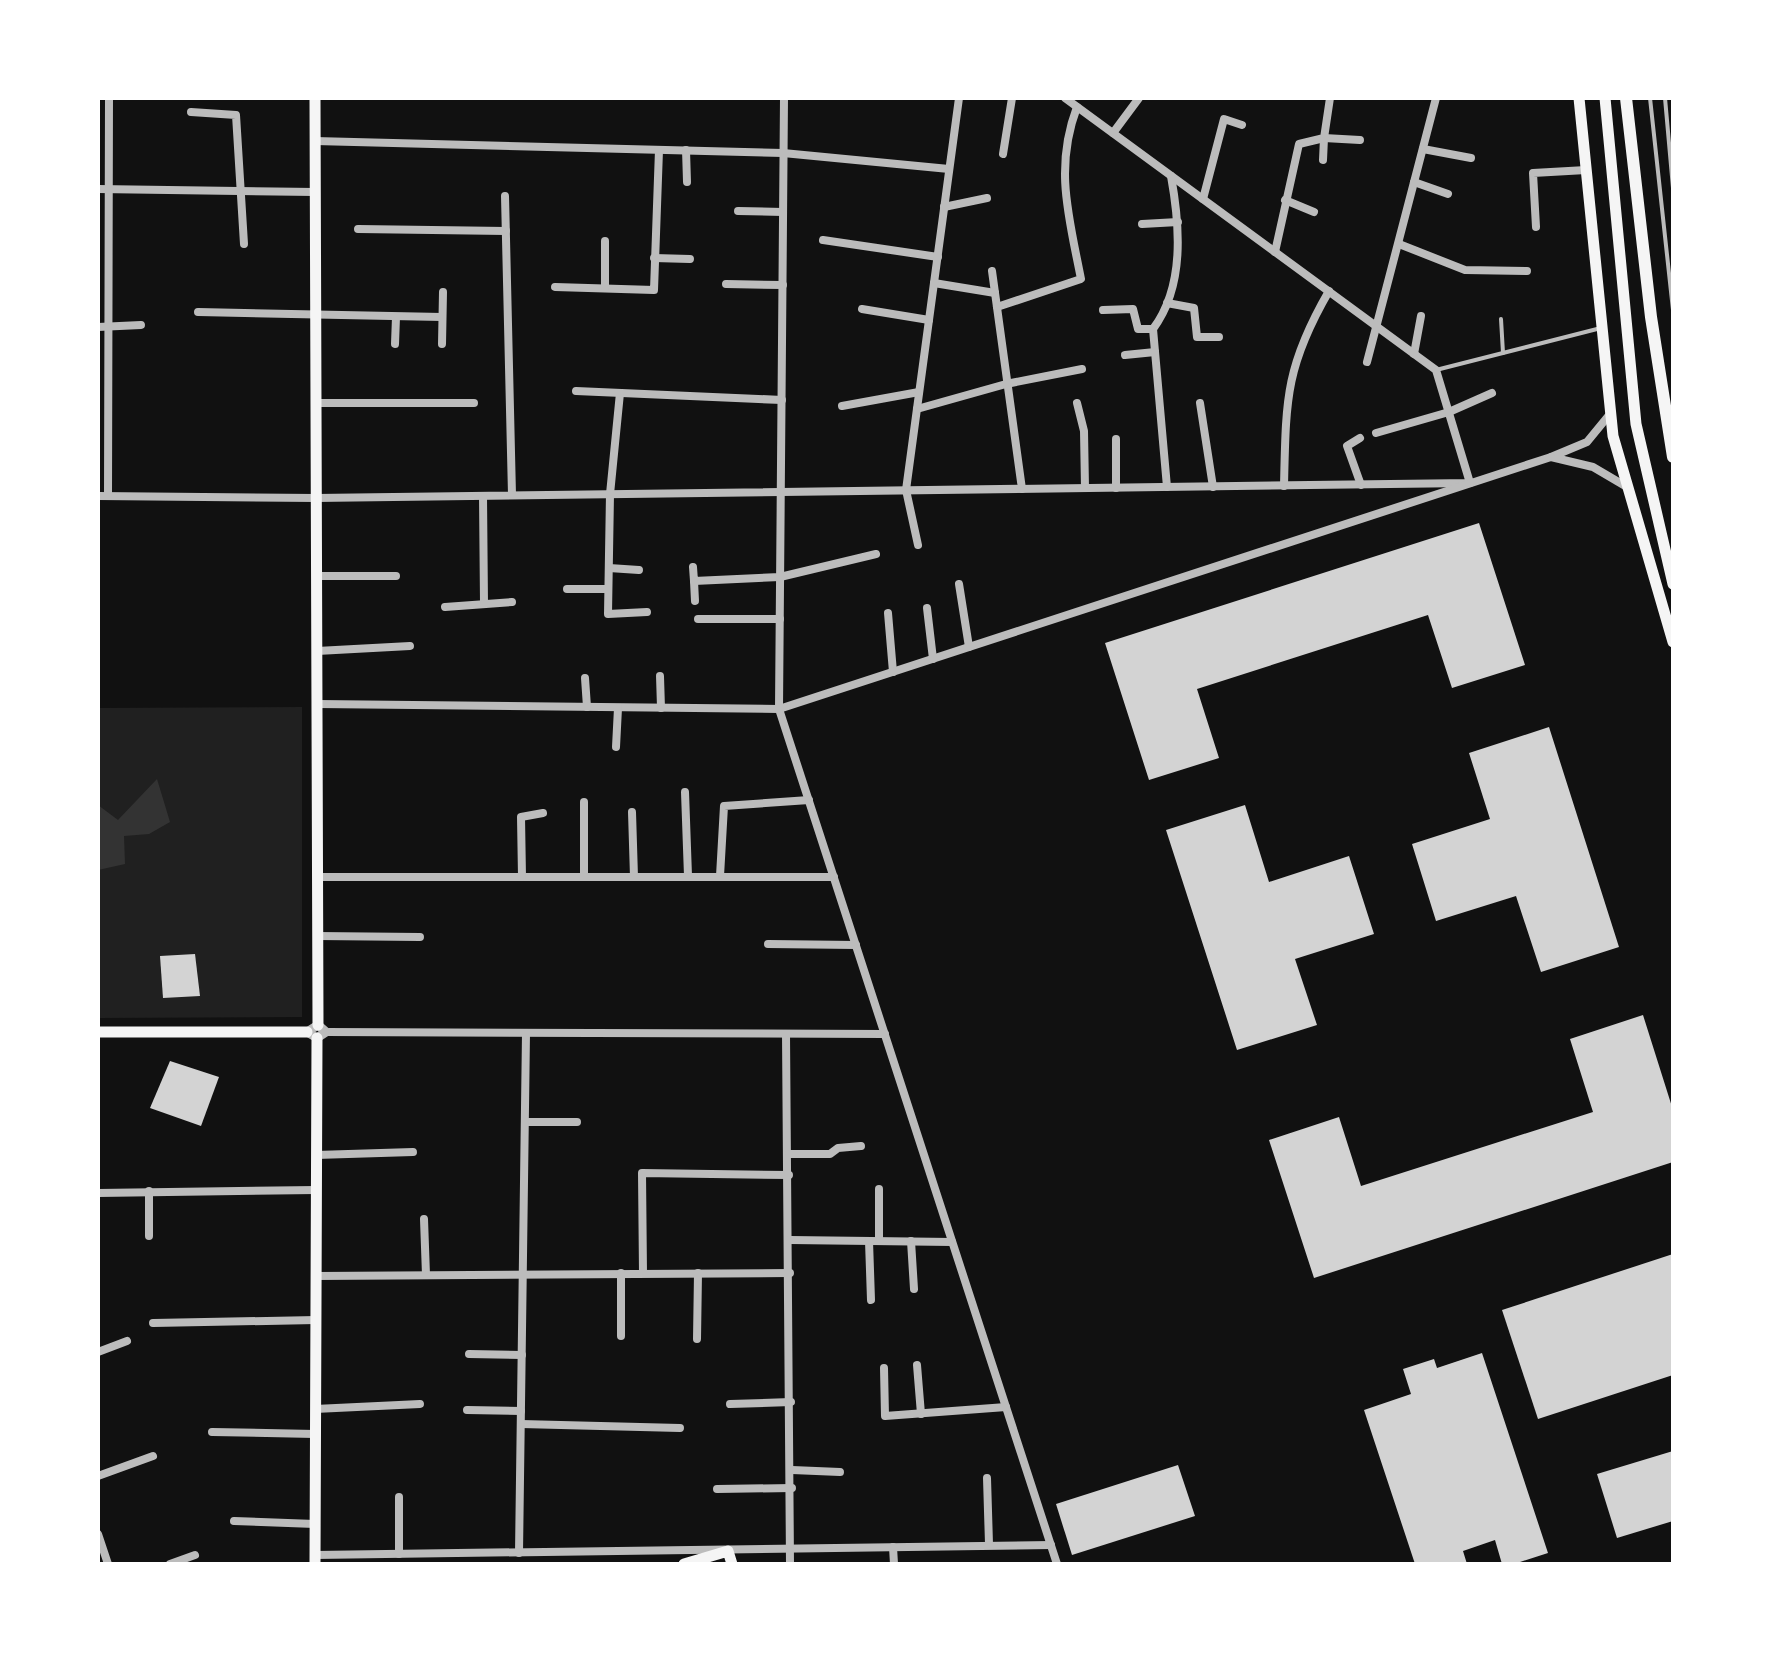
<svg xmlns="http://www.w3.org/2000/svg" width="1771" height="1662" font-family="'IBM Plex Sans',sans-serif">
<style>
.green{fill:#202020}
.water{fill:#333}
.building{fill:#d3d3d3}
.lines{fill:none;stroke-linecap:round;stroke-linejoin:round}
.service{stroke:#bcbcbc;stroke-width:4}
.minor{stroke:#bcbcbc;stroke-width:8}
.tertiary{stroke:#bcbcbc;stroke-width:9}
.secondary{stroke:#f5f5f5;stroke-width:11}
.trunk{stroke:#f5f5f5;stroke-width:12}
</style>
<rect width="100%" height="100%" fill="#111"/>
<!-- green -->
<polygon class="green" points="302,707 302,1017 98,1018 98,708"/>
<!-- water -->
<polygon class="water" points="157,779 170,822 149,834 124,836 125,864 98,870 98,805 118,820"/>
<!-- building -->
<g class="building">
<polygon points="1479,523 1525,665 1452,688 1428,615 1197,689 1219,758 1149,780 1105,643"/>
<polygon points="1549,727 1619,947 1541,972 1516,896 1436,921 1412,844 1490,819 1469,753"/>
<polygon points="1245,805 1269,882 1349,856 1374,934 1295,959 1317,1025 1237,1050 1166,830"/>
<polygon points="195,954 200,996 163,998 160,956"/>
<polygon points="1643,1015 1673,1110 1673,1162 1314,1278 1269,1140 1339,1117 1361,1186 1593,1112 1570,1039"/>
<polygon points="170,1061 219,1077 201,1126 150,1108"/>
<polygon points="1673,1254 1673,1375 1538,1419 1502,1310"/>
<polygon points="1482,1353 1548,1553 1514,1564 1502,1564 1495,1540 1463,1551 1467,1564 1415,1564 1364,1410 1411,1394 1403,1369 1434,1359 1437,1368"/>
<polygon points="1673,1451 1673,1521 1617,1538 1597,1474"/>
<polygon points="1178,1465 1195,1516 1072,1555 1056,1504"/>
</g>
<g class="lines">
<!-- service -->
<g class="service">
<polyline points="1650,98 1673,310"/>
<polyline points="1665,98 1673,188"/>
<polyline points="1501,319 1503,353"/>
<polyline points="1436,370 1601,328"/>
</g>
<!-- minor -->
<g class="minor">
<polyline points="784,98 779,709 1057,1564"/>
<polyline points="191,112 236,115 244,244"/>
<polyline points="1113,133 1139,98"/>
<polyline points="315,141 783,153 949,169"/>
<polyline points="1423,149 1471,158"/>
<polyline points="686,150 687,182"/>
<polyline points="1003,154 1012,98"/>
<polyline points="1323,160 1324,138 1360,140"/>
<polyline points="1414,182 1448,194"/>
<polyline points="98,189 315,192"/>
<polyline points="505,196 512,495"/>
<polyline points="1203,199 1224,119 1242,125"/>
<polyline points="1285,200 1314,212"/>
<polyline points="944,207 987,198"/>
<polyline points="738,211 783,212"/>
<polyline points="1142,224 1178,222"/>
<polyline points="1536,227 1533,173 1586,170"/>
<polyline points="358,229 506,231"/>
<polyline points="823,240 938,257"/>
<polyline points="1399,244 1465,270 1527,271"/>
<polyline points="1275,252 1299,144 1324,138 1330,98"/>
<polyline points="654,258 690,259"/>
<polyline points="992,271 1022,489"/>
<polyline points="934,283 995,293"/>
<polyline points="726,284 783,285"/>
<polyline points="555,287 654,290 659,150"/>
<polyline points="605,288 605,241"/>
<polyline points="1167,303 1194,308 1197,337 1219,337"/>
<path d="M997 307 1081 279C1069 217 1054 168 1077 107"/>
<polyline points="862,309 929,320"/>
<polyline points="1103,310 1133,309 1138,329 1153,329"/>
<polyline points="198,312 442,317"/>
<polyline points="98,327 141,325"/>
<polyline points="395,344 396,317"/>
<polyline points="442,344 443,292"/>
<polyline points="1414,354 1421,316"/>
<polyline points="1125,355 1155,352"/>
<polyline points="1367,362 1436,98"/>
<polyline points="576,391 782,400"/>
<polyline points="620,393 610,494 608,614 647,612"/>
<polyline points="317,403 474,403"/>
<polyline points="1077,403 1084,431 1085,488"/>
<polyline points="1200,403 1213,487"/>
<polyline points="842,406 919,392"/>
<polyline points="917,409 1006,384 1082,369"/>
<polyline points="1610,414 1587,442 1551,457 1593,467 1627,487"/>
<polyline points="1376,433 1449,412 1492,393"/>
<polyline points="1360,438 1347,446 1361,485"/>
<polyline points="1116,439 1116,488"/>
<path d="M1284 486C1286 400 1285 367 1329 291"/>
<path d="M1167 487 1153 329C1185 286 1180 226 1171 176"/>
<polyline points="98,496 316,498 1470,483 1436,370 1065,98"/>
<polyline points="108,496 109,98"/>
<polyline points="483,496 484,603"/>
<polyline points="918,545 906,490 959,98"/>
<polyline points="693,567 694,581 780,577 876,554"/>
<polyline points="609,568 639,570"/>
<polyline points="316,576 396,576"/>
<polyline points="694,581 695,601"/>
<polyline points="959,584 969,647"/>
<polyline points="567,589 608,589"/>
<polyline points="445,607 512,602"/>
<polyline points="927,608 933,659"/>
<polyline points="888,613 893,672"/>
<polyline points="698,619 780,619"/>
<polyline points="317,651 410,646"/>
<polyline points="660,676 661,708"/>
<polyline points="585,678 587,707"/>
<polyline points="317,704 779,709 1551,457"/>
<polyline points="616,747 618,708"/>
<polyline points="685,792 688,876"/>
<polyline points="584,802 584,877"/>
<polyline points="632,812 634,877"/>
<polyline points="720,876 724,806 809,800"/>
<polyline points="317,877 834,877"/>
<polyline points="522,877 521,817 543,813"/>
<polyline points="317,936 420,937"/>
<polyline points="768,944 856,945"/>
<polyline points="326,1032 885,1034"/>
<polyline points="786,1034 790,1564"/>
<polyline points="525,1122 577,1122"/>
<polyline points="789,1154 830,1154 838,1148 861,1146"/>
<polyline points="316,1155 413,1152"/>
<polyline points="879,1189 879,1241"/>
<polyline points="149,1191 149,1236"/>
<polyline points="98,1193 316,1190"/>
<polyline points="424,1219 426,1275"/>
<polyline points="790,1240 952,1242"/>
<polyline points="869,1241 871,1300"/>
<polyline points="911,1241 914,1289"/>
<polyline points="643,1273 642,1173 789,1175"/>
<polyline points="316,1276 790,1273"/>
<polyline points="153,1323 316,1320"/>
<polyline points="621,1336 621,1273"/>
<polyline points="697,1339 698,1273"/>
<polyline points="98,1352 127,1341"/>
<polyline points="469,1354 522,1355"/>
<polyline points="917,1365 921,1414"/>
<polyline points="884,1368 885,1416 1006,1407"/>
<polyline points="730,1404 791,1402"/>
<polyline points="315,1409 420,1404"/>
<polyline points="467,1410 521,1411"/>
<polyline points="521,1424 680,1428"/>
<polyline points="212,1432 315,1434"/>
<polyline points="792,1470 840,1472"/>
<polyline points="98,1476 153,1456"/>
<polyline points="987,1478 989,1544"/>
<polyline points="717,1489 792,1488"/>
<polyline points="399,1497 399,1554"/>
<polyline points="234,1521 315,1524"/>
<polyline points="98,1534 108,1564"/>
<polyline points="893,1547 894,1564"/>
<polyline points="519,1553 526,1033"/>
<polyline points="315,1555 1051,1545"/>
<polyline points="170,1564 195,1555"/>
</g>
<!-- tertiary -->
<polygon class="tertiary" points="318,1025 326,1032 317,1038 307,1032"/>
<!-- secondary -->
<g class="secondary">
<polyline points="315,98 318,1025"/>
<polyline points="1579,98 1613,436 1673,642"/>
<polyline points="1605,98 1636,424 1673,584"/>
<polyline points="98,1032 307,1032"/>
<polyline points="315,1564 317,1038"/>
<polyline points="684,1564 728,1551 732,1564"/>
</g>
<!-- trunk -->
<polyline class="trunk" points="1626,98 1651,317 1673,457"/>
</g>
<!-- border -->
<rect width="1771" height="1662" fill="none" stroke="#ffffff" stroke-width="200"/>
</svg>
